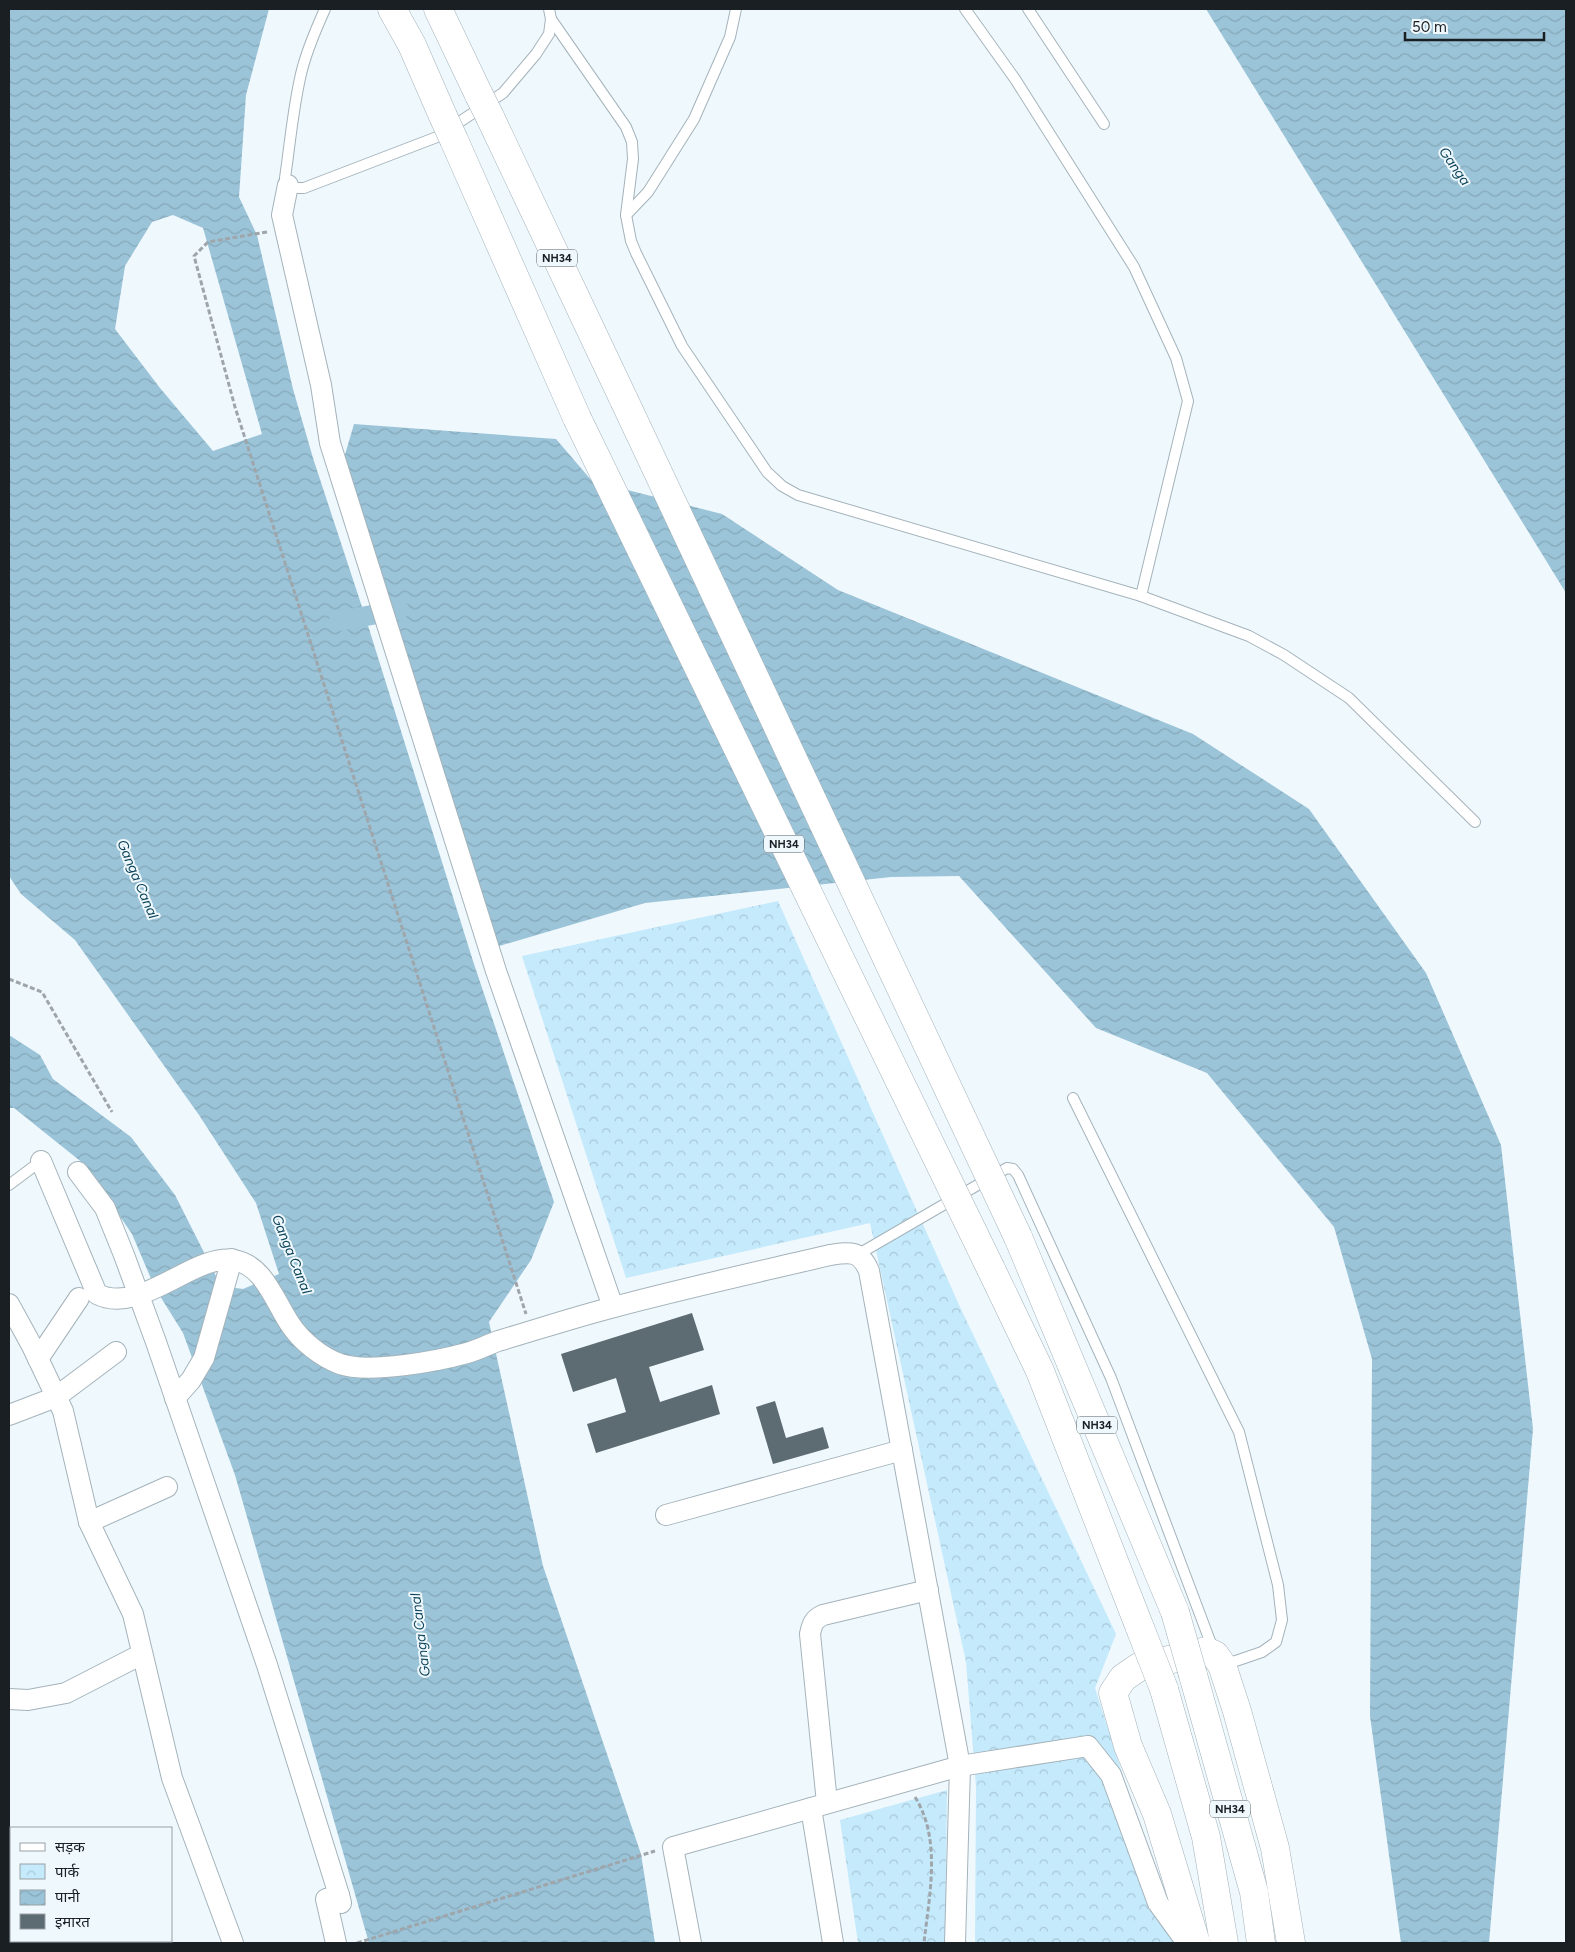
<svg xmlns="http://www.w3.org/2000/svg" width="1575" height="1952" font-family="Figtree,'Noto Sans Devanagari',sans-serif">
<style>
.park{fill:url(#park-crowns)}
.water{fill:url(#water-waves);fill-rule:evenodd}
.lines{fill:none;stroke-linecap:round;stroke-linejoin:round}
.canal{stroke:#9bc4d8;stroke-width:20}
.building{fill:#5d6b72}
.lane-casing{stroke:#a4b3bb;stroke-width:12}
.street-casing{stroke:#a4b3bb;stroke-width:22}
.highway-casing{stroke:#a4b3bb;stroke-width:29}
.path{stroke:#9ea6ab;stroke-width:3;stroke-dasharray:5 2.5;stroke-linecap:butt}
.lane{stroke:#fff;stroke-width:10}
.street{stroke:#fff;stroke-width:20}
.highway{stroke:#fff;stroke-width:28}
.highway-bridge-casing{stroke:#a4b3bb;stroke-width:29;stroke-linecap:butt}
.highway-bridge{stroke:#fff;stroke-width:28}
.labels{text-anchor:middle;stroke-width:4;stroke-linejoin:round;paint-order:stroke}
.shield{fill:#eff8fd;stroke:#596064;stroke-width:1}
.shield-label{font-size:11px;font-weight:bold;fill:#191f22}
.water-label{font-size:14px;font-style:italic;fill:#0d445a;stroke:#eff8fd}
</style>
<defs>
<pattern id="park-crowns" width="20" height="18" patternUnits="userSpaceOnUse" patternTransform="scale(1.25)"><rect width="20" height="18" fill="#c5eafc"/><path d="M2 6a3 3 0 1 1 6 0M12 15a3 3 0 1 1 6 0" fill="none" stroke="#a9c8d8"/></pattern>
<pattern id="water-waves" width="16" height="10" patternUnits="userSpaceOnUse" patternTransform="scale(1.25)"><rect width="16" height="10" fill="#9bc4d8"/><path d="M0 5q4-4 8 0t8 0" fill="none" stroke="#85a8b9"/></pattern>
</defs>
<rect width="100%" height="100%" fill="#eff8fd"/>
<!-- park -->
<g class="park">
<polygon points="778,901 960,1307 1116,1634 1095,1688 1176,1943 975,1943 976,1786 966,1662 870,1223 626,1278 522,956"/>
<polygon points="947,1790 945,1943 858,1943 840,1820"/>
</g>
<!-- water -->
<g class="water">
<path d="M9 9H269L246 95 239 197 257 235 293 389 313 458 365 616 473 961 554 1202 531 1260 489 1322 543 1566 641 1854 655 1943H369L235 1475 183 1333 155 1288 132 1234 84 1164 14 1108H9V1035L40 1055 53 1079 131 1137 175 1195 221 1286 243 1289 279 1274 256 1203 199 1115 75 940 21 894 9 876ZM173 215 203 228 262 434 213 451 160 388 115 329 125 266 152 222Z"/>
<polygon points="1206,9 1566,9 1566,593"/>
<polygon points="354,424 556,439 592,481 722,514 838,590 1193,734 1309,809 1426,973 1501,1145 1533,1429 1489,1943 1401,1943 1370,1716 1372,1359 1334,1227 1207,1073 1096,1028 959,876 891,877 645,903 496,947 344,458"/>
</g>
<g class="lines">
<!-- canal -->
<polyline class="canal" points="339,621 399,610"/>
</g>
<!-- building -->
<g class="building">
<polygon points="692,1313 704,1350 649,1367 660,1402 712,1385 720,1414 596,1453 587,1424 626,1412 616,1378 573,1392 561,1354"/>
<polygon points="775,1401 786,1438 823,1427 829,1448 773,1464 756,1407"/>
</g>
<g class="lines">
<!-- lane casing -->
<g class="lane-casing">
<g id="lane">
<path d="M325 9C316 29 306 52 301 74 293 108 290 144 285 178L288 185 295 188H304L437 137 503 93 536 54 549 34 551 19 549 9"/>
<polyline points="965,9 1015,79 1134,267 1176,358 1188,401 1141,596"/>
<polyline points="1028,9 1104,124"/>
<polyline points="551,19 626,127 632,142 633,159 626,215 631,241 636,253 682,346 767,472 782,486 798,495 1141,596 1249,636 1284,655 1349,698 1475,822"/>
<polyline points="626,215 648,192 694,119 730,37 736,9"/>
<polyline points="1073,1098 1239,1432 1278,1585 1282,1620 1276,1642 1262,1652 1224,1665"/>
<polyline points="9,1185 41,1161"/>
<polyline points="857,1255 1007,1168 1013,1169 1018,1175 1111,1378 1213,1649"/>
</g>
</g>
<!-- street casing -->
<g class="street-casing">
<g id="street">
<polyline points="288,185 282,215 321,385 330,443 496,971 613,1307"/>
<path d="M41 1161 97 1294C140 1316 194 1253 234 1260 264 1265 275 1302 290 1324 301 1341 321 1357 340 1364 369 1374 438 1361 467 1353 478 1350 487 1345 498 1341 536 1330 575 1317 614 1307 685 1288 758 1272 830 1255 850 1252 860 1250 869 1271L960 1766 955 1943"/>
<polyline points="78,1172 105,1208 124,1255 156,1342 267,1665 339,1895"/>
<polyline points="9,1304 32,1346 63,1411 89,1522 133,1614 172,1778 233,1943"/>
<polyline points="38,1359 79,1298"/>
<polyline points="175,1398 191,1380 204,1358 232,1259"/>
<polyline points="9,1415 56,1397 116,1352"/>
<polyline points="666,1515 902,1450"/>
<polyline points="89,1522 167,1487"/>
<polyline points="9,1699 28,1700 66,1693 142,1654"/>
<path d="M827 1803 810 1634C812 1624 814 1619 823 1615L928 1590"/>
<polyline points="811,1808 833,1943"/>
<polyline points="336,1943 326,1899 339,1895 341,1903"/>
<polyline points="691,1943 673,1847 960,1766 1088,1746 1111,1775 1158,1903 1187,1943"/>
</g>
</g>
<!-- highway casing -->
<g class="highway-casing">
<g id="highway">
<polyline points="392,9 412,45 443,116"/>
<polyline points="438,9 479,95"/>
<polyline points="490,117 624,400"/>
<polyline points="454,140 577,418"/>
<polyline points="1018,1237 1175,1612"/>
<polyline points="991,1269 1040,1371 1140,1628"/>
<polyline points="1193,1675 1254,1892 1261,1943"/>
<polyline points="1164,1689 1206,1837 1224,1943"/>
<polyline points="1196,1943 1157,1814 1128,1746 1113,1693 1123,1678 1139,1667 1206,1651 1215,1655 1222,1665 1237,1711 1275,1848 1291,1943"/>
</g>
</g>
<!-- path -->
<g class="path">
<polyline points="267,232 208,242 194,256 235,407 526,1314"/>
<polyline points="9,979 42,992 112,1112"/>
<path d="M915 1797C942 1840 929 1896 924 1943"/>
<polyline points="357,1943 655,1851"/>
</g>
<!-- lane -->
<use href="#lane" class="lane"/>
<!-- street -->
<use href="#street" class="street"/>
<!-- highway -->
<use href="#highway" class="highway"/>
<!-- highway-bridge casing -->
<g class="highway-bridge-casing">
<g id="highway-bridge">
<polyline points="479,95 490,117"/>
<polyline points="443,116 454,140"/>
<polyline points="624,400 1018,1237"/>
<polyline points="577,418 991,1269"/>
<polyline points="1175,1612 1193,1675"/>
<polyline points="1140,1628 1164,1689"/>
</g>
</g>
<!-- highway-bridge -->
<use href="#highway-bridge" class="highway-bridge"/>
</g>
<g class="labels">
<!-- shield labels -->
<g class="shield">
<rect x="537" y="249.5" width="40" height="17" rx="4"/>
<rect x="764" y="835.5" width="40" height="17" rx="4"/>
<rect x="1077" y="1416.5" width="40" height="17" rx="4"/>
<rect x="1210" y="1800.5" width="40" height="17" rx="4"/>
</g>
<g class="shield-label">
<text x="557" y="262">NH34</text>
<text x="784" y="848">NH34</text>
<text x="1097" y="1429">NH34</text>
<text x="1230" y="1813">NH34</text>
</g>
<!-- water labels -->
<g class="water-label">
<text transform="translate(1455 166) rotate(55)" y="5">Ganga</text>
<text transform="translate(138 879) rotate(67)" y="5">Ganga Canal</text>
<text transform="translate(292 1254) rotate(68)" y="5">Ganga Canal</text>
<text transform="translate(420 1635) rotate(-97)" y="5">Ganga Canal</text>
</g>
</g>
<!-- border -->
<rect width="1575" height="1952" fill="none" stroke="#191f22" stroke-width="20"/>
<!-- legend -->
<rect x="10" y="1827" width="162" height="115" fill="#eff8fd" stroke="#99a1a5"/>
<rect x="20" y="1843" width="25" height="8" fill="#ffffff" stroke="#99a1a5"/>
<text x="55" y="1852" font-size="15" fill="#191f22">सड़क</text>
<rect x="20" y="1864" width="25" height="15" fill="url(#park-crowns)" stroke="#99a1a5"/>
<text x="55" y="1877" font-size="15" fill="#191f22">पार्क</text>
<rect x="20" y="1890" width="25" height="15" fill="url(#water-waves)" stroke="#99a1a5"/>
<text x="55" y="1902" font-size="15" fill="#191f22">पानी</text>
<rect x="20" y="1914" width="25" height="15" fill="#5d6b72" stroke="#99a1a5"/>
<text x="55" y="1927" font-size="15" fill="#191f22">इमारत</text>
<!-- scale -->
<path d="M1405 32v8h139v-8" fill="none" stroke="#191f22" stroke-width="2.5"/>
<text x="1412" y="32" font-size="15" fill="#191f22" stroke="#eff8fd" stroke-width="4" paint-order="stroke">50 m</text>
</svg>
